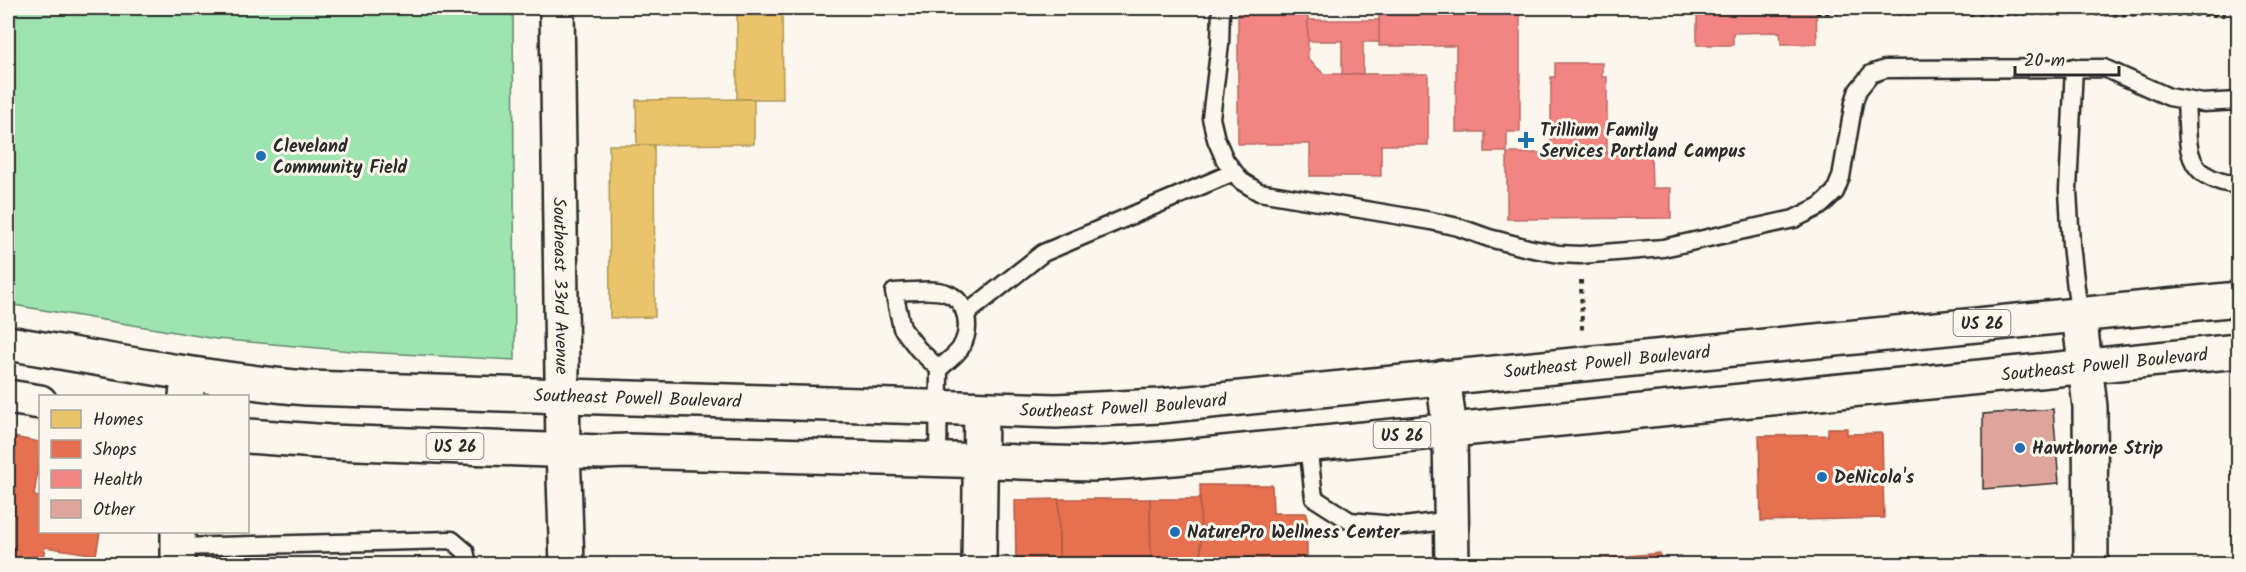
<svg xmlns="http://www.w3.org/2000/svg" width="2246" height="572" font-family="Kalam,sans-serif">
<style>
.green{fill:#9de4b1;stroke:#64886e;stroke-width:1.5}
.homes{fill:#e9c46a;stroke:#b09657;stroke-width:1.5}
.shops{fill:#e76f51;stroke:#af5b46;stroke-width:1.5}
.health{fill:#f28482;stroke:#b66968;stroke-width:1.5}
.building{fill:#dea59c;stroke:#2b2b2b;stroke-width:1.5}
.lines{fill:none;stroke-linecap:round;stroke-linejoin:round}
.lane-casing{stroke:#2b2b2b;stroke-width:21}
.street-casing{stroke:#2b2b2b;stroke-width:38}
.primary-casing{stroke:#2b2b2b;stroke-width:38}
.path{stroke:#2b2b2b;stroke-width:4;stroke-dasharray:4.5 4.5;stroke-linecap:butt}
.lane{stroke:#fbf7ec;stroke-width:16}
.street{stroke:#fbf7ec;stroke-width:33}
.primary{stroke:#fbf7ec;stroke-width:33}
.poi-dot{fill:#1f6fb2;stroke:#fbf7ec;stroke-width:2}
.labels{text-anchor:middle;stroke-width:6;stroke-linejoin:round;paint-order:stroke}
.shield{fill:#fbf7ec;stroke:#696865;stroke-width:1.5}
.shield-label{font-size:16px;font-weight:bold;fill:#2b2b2b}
.poi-label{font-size:18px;font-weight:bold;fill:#2b2b2b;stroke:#fbf7ec;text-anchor:start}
.street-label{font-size:18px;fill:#2b2b2b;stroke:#fbf7ec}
</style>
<rect width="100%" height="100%" fill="#fbf7ec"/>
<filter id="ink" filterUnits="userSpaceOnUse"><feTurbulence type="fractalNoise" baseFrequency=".0167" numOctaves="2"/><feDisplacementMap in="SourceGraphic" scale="12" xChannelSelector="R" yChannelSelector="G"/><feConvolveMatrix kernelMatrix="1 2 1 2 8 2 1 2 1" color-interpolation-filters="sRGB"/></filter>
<g filter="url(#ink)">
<!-- green -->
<polygon class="green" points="8,8 513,8 515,360 363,352 216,339 8,304"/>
<!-- homes -->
<g class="homes">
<polygon points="737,8 782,8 783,99 737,99"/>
<polygon points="754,99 754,144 637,145 636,100"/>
<polygon points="609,145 654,145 655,317 610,318"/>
</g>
<!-- shops -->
<g class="shops">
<polygon points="1828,428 1847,428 1847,434 1882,433 1884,518 1761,521 1759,436 1828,435"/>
<polygon points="8,436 40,442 40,455 34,496 40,497 40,532 100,532 96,555 45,547 42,564 8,561"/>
<polygon points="1200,485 1272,485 1273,513 1307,513 1307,564 1201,564"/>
<polygon points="1059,499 1059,564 1016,564 1015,500"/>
<polygon points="1059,499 1150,499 1151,564 1059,564"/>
<polygon points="1150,499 1200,499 1201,564 1151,564"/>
<polygon points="1660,553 1661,564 1540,564"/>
<polygon points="2235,557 2236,564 2191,564 2192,561"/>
</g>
<!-- health -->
<g class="health">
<polygon points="929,8 1096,8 1096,11 929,10"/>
<polygon points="1238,8 1308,8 1308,59 1324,74 1428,74 1428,145 1381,145 1381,176 1310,176 1310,144 1238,144"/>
<polygon points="1379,8 1520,8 1520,132 1507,132 1507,152 1485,152 1485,132 1456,132 1456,46 1379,46"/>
<polygon points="1697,8 1816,8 1817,44 1781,44 1780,32 1733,33 1733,45 1697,45"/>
<polygon points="1308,20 1379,20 1379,42 1363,42 1363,74 1342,74 1342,41 1308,41"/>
<polygon points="1555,63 1602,63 1602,77 1607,77 1607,153 1651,153 1652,188 1671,188 1671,218 1507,219 1507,153 1551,153 1551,77 1555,77"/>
</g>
<!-- building -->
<polygon class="building" points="2053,409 2059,483 1983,489 1983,414"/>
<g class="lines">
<!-- lane casing -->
<g class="lane-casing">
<g id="lane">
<polyline points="1221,8 1220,44 1211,118 1216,139 1225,160 1241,181 1259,192 1431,221 1458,227 1489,238 1528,248 1559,254 1580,255 1663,248 1794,219 1820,206 1835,192 1841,177 1854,102 1858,90 1871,74 1885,69 2104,68 2169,97 2203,103 2238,101"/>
<polyline points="2074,67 2068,190 2071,245 2079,314"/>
<path d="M2186 100C2189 147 2181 178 2238 185"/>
<polyline points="966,314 1043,253 1234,172"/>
<polyline points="1308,444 1314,498 1350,521 1404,526 1452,520"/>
<path d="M938 461 939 369C946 362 955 356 960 349 972 330 969 301 946 293 934 288 908 292 894 292L902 328 918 349 939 369"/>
<polyline points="178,547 452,540 465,551 468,564"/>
</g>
</g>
<!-- street casing -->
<g class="street-casing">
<g id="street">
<path id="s1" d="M557 8 563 449 567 564"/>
<polyline points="2079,314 2090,407 2091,564"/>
<polyline points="1443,377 1450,430 1452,564"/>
<polyline points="186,396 189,374"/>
<polyline points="178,532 178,564"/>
<polyline points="979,564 981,410"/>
</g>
</g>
<!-- primary casing -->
<g class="primary-casing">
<g id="primary">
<path id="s2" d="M8 343C107 360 206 379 307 388L1056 411 1160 406 2238 299"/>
<polyline points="8,397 40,402"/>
<path id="s3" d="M248 436 330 442 601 452 628 451 1093 464 1174 458 2238 351"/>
</g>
</g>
<!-- path -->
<g class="path">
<polyline points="1816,13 2238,15"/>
<polyline points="8,72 12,73"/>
<polyline points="1581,280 1582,330"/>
</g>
<!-- lane -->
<use href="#lane" class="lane"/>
<!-- street -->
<use href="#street" class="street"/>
<!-- primary -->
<use href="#primary" class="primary"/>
</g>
</g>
<!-- markers -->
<g class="poi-dot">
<path d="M1523 131h6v6h6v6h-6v6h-6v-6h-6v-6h6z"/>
<circle cx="261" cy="156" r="6"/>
<circle cx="2020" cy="448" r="6"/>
<circle cx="1822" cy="477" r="6"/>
<circle cx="1175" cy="532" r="6"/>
</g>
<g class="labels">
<!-- shield labels -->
<g class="shield">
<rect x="1953.5" y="310" width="57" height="26" rx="4.5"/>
<rect x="1373.5" y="422" width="57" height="26" rx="4.5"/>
<rect x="426.5" y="433" width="57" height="26" rx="4.5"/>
</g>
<g class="shield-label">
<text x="1982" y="329">US 26</text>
<text x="1402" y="441">US 26</text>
<text x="455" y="452">US 26</text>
</g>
<!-- poi labels -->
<g class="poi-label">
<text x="1540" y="136">Trillium Family<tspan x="1540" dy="21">Services Portland Campus</tspan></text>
<text x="273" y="152">Cleveland<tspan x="273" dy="21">Community Field</tspan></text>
<text x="2032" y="454">Hawthorne Strip</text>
<text x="1834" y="483">DeNicola's</text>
<text x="1187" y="538">NaturePro Wellness Center</text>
</g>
<!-- street labels -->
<g class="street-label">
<text dy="6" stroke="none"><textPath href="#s1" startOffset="278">Southeast 33rd Avenue</textPath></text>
<text dy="6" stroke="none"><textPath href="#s2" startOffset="1605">Southeast Powell Boulevard</textPath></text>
<text dy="6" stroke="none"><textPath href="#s3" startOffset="1862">Southeast Powell Boulevard</textPath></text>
<text dy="6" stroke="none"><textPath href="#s2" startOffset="633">Southeast Powell Boulevard</textPath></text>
<text dy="6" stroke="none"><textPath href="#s2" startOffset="1119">Southeast Powell Boulevard</textPath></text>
</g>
</g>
<!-- margin -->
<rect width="2246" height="572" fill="none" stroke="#fbf7ec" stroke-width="30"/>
<rect x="15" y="15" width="2216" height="542" fill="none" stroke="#2b2b2b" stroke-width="2" filter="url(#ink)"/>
<!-- legend -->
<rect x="39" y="395" width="210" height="138" fill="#fbf7ec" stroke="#a8a59f" stroke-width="1.5"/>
<rect x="51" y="410" width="30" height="18" fill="#e9c46a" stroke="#a8a59f" stroke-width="1.5"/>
<text x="93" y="425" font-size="18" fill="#2b2b2b">Homes</text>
<rect x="51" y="440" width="30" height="18" fill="#e76f51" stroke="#a8a59f" stroke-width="1.5"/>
<text x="93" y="455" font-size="18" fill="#2b2b2b">Shops</text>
<rect x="51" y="470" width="30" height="18" fill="#f28482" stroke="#a8a59f" stroke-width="1.5"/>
<text x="93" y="485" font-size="18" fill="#2b2b2b">Health</text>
<rect x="51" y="500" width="30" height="18" fill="#dea59c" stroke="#a8a59f" stroke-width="1.5"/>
<text x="93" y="515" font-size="18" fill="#2b2b2b">Other</text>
<!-- scale -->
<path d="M2015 66v9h104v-9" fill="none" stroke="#2b2b2b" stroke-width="3"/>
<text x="2024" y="66" font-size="18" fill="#2b2b2b" stroke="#fbf7ec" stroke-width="4.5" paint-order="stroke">20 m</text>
</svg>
